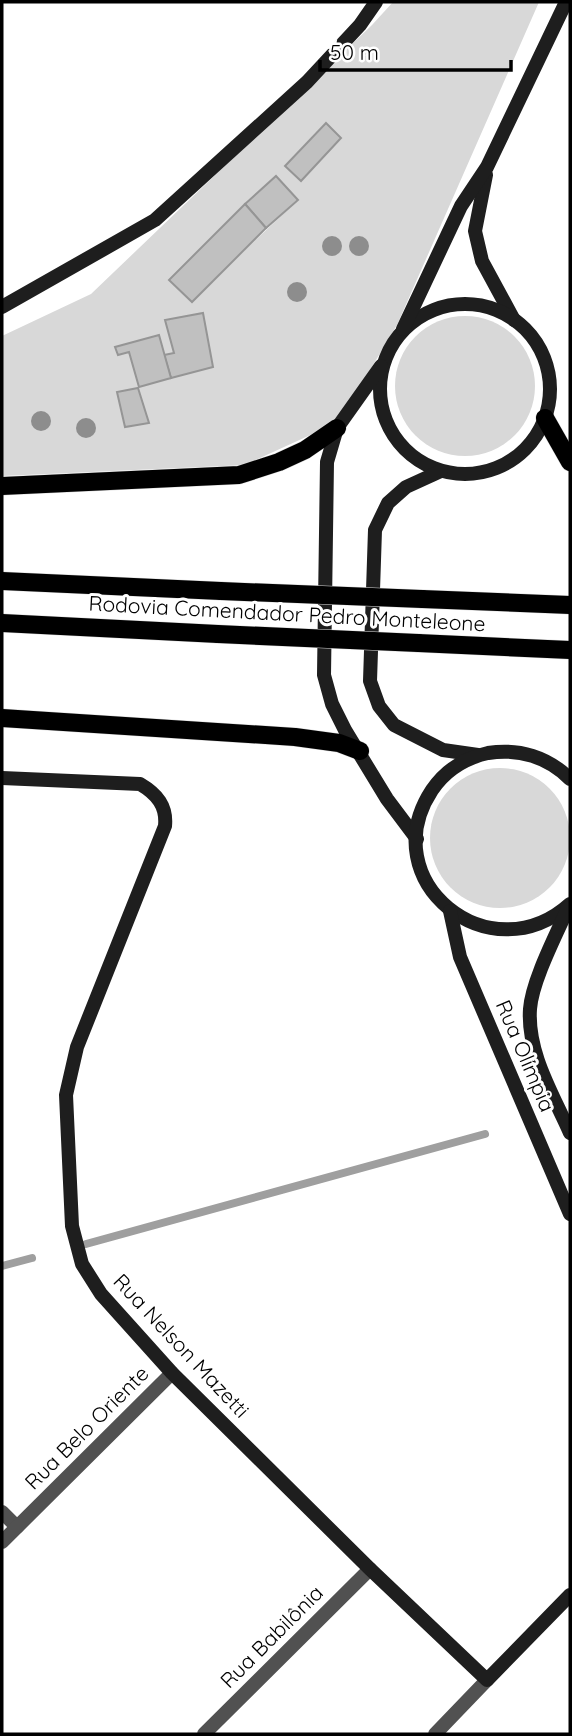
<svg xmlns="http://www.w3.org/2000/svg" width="572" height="1736" font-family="Quicksand,sans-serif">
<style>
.green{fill:#d8d8d8;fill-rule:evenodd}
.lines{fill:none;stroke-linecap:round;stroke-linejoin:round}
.stream{stroke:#9f9f9f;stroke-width:8}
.building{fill:#c0c0c0;stroke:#959595;stroke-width:2}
.primary-casing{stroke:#dbdbdb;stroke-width:19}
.street{stroke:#515151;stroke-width:14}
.secondary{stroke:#1e1e1e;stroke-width:14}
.primary{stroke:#000;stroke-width:18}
.primary-bridge-casing{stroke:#dbdbdb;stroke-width:19;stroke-linecap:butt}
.primary-bridge{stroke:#000;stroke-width:18}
.tree{fill:#8d8d8d}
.labels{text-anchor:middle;stroke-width:6;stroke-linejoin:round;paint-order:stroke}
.street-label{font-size:21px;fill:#000;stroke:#fff}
</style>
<rect width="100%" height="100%" fill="#fff"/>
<!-- green -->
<g class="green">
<path d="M393 2H539L397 325 352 400 330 426 245 465 2 476V336L91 294 372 25ZM325 123 341 139 300 180 285 165ZM276 176 298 200 191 301 170 279ZM202 313 213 366 139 387 129 352 118 355 116 347 158 335 164 355 174 353 165 320ZM138 388 149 423 125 427 117 392Z"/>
<circle cx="465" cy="386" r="70"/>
<circle cx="500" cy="838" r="70"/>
</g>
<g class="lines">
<!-- stream -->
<g class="stream">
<polyline points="86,1244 485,1134"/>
<polyline points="2,1266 32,1258"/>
</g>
</g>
<!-- building -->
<g class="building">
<polygon points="326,123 341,138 301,181 285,166"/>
<polygon points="276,176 298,200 266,228 245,204"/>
<polygon points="245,204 266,228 192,302 169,280"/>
<polygon points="203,313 213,367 171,378 164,355 174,353 165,320"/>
<polygon points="159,335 171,378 139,387 129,352 118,355 115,347"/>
<polygon points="138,388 149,423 125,427 117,392"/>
</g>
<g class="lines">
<!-- primary casing -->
<g class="primary-casing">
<g id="primary">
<polyline points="545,418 570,462"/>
<polyline points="2,486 239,475 279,462 305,450 337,428"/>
<polyline points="2,581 221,591"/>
<polyline points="422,599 570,605"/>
<polyline points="2,623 218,634"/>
<polyline points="418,643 570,650"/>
<polyline points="2,718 295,737 339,743 360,751"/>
</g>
</g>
<!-- street -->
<g class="street">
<polyline points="2,1512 17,1527"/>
<polyline points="2,1542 172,1373"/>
<polyline points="204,1734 370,1569"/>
<polyline points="435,1734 487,1680"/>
</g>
<!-- secondary -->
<g class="secondary">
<polyline points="486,175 475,231 482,261 514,320"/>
<circle cx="465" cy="389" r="85"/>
<polyline points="2,307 155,220 307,82 360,25 376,2"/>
<polyline points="403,329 461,206 487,167 566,2"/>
<polyline points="381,366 337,428 327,462 324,675 332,704 345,730 387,799 417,839"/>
<polyline points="441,471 406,487 388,503 375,530 370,681 379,706 394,725 443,750 478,755"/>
<path d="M2 778 140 784C157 794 167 806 165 826L77 1047 66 1095 72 1226 82 1264 101 1294 172 1373 370 1569 487 1680 570 1595"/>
<path d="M570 779C548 757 519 748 488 753 465 758 445 771 432 790 372 881 490 976 570 904"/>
<path d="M568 908C556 935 532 981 530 1009 527 1053 553 1094 570 1133"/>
<polyline points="450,911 460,957 570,1214"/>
</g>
<!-- primary -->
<use href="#primary" class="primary"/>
<!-- primary-bridge casing -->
<g class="primary-bridge-casing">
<g id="primary-bridge">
<polyline points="221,591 422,599"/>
<polyline points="218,634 418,643"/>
</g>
</g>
<!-- primary-bridge -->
<use href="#primary-bridge" class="primary-bridge"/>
</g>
<!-- trees -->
<g class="tree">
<circle cx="332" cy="246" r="10"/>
<circle cx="359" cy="246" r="10"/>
<circle cx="297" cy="292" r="10"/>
<circle cx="41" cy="421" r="10"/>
<circle cx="86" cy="428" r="10"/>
</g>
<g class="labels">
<!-- street labels -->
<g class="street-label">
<text transform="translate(287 614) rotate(3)" y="7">Rodovia Comendador Pedro Monteleone</text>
<text transform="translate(525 1056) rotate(67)" y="7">Rua Olímpia</text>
<text transform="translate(181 1346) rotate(47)" y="7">Rua Nelson Mazetti</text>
<text transform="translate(87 1428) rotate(-45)" y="7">Rua Belo Oriente</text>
<text transform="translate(272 1637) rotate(-45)" y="7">Rua Babilônia</text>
</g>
</g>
<!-- border -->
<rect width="572" height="1736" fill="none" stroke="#000000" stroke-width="7"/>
<!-- scale -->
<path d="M320 60v10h191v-10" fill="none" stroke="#000000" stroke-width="3.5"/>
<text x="330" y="60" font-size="21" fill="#000000" stroke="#ffffff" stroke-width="5" paint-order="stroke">50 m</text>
</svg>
